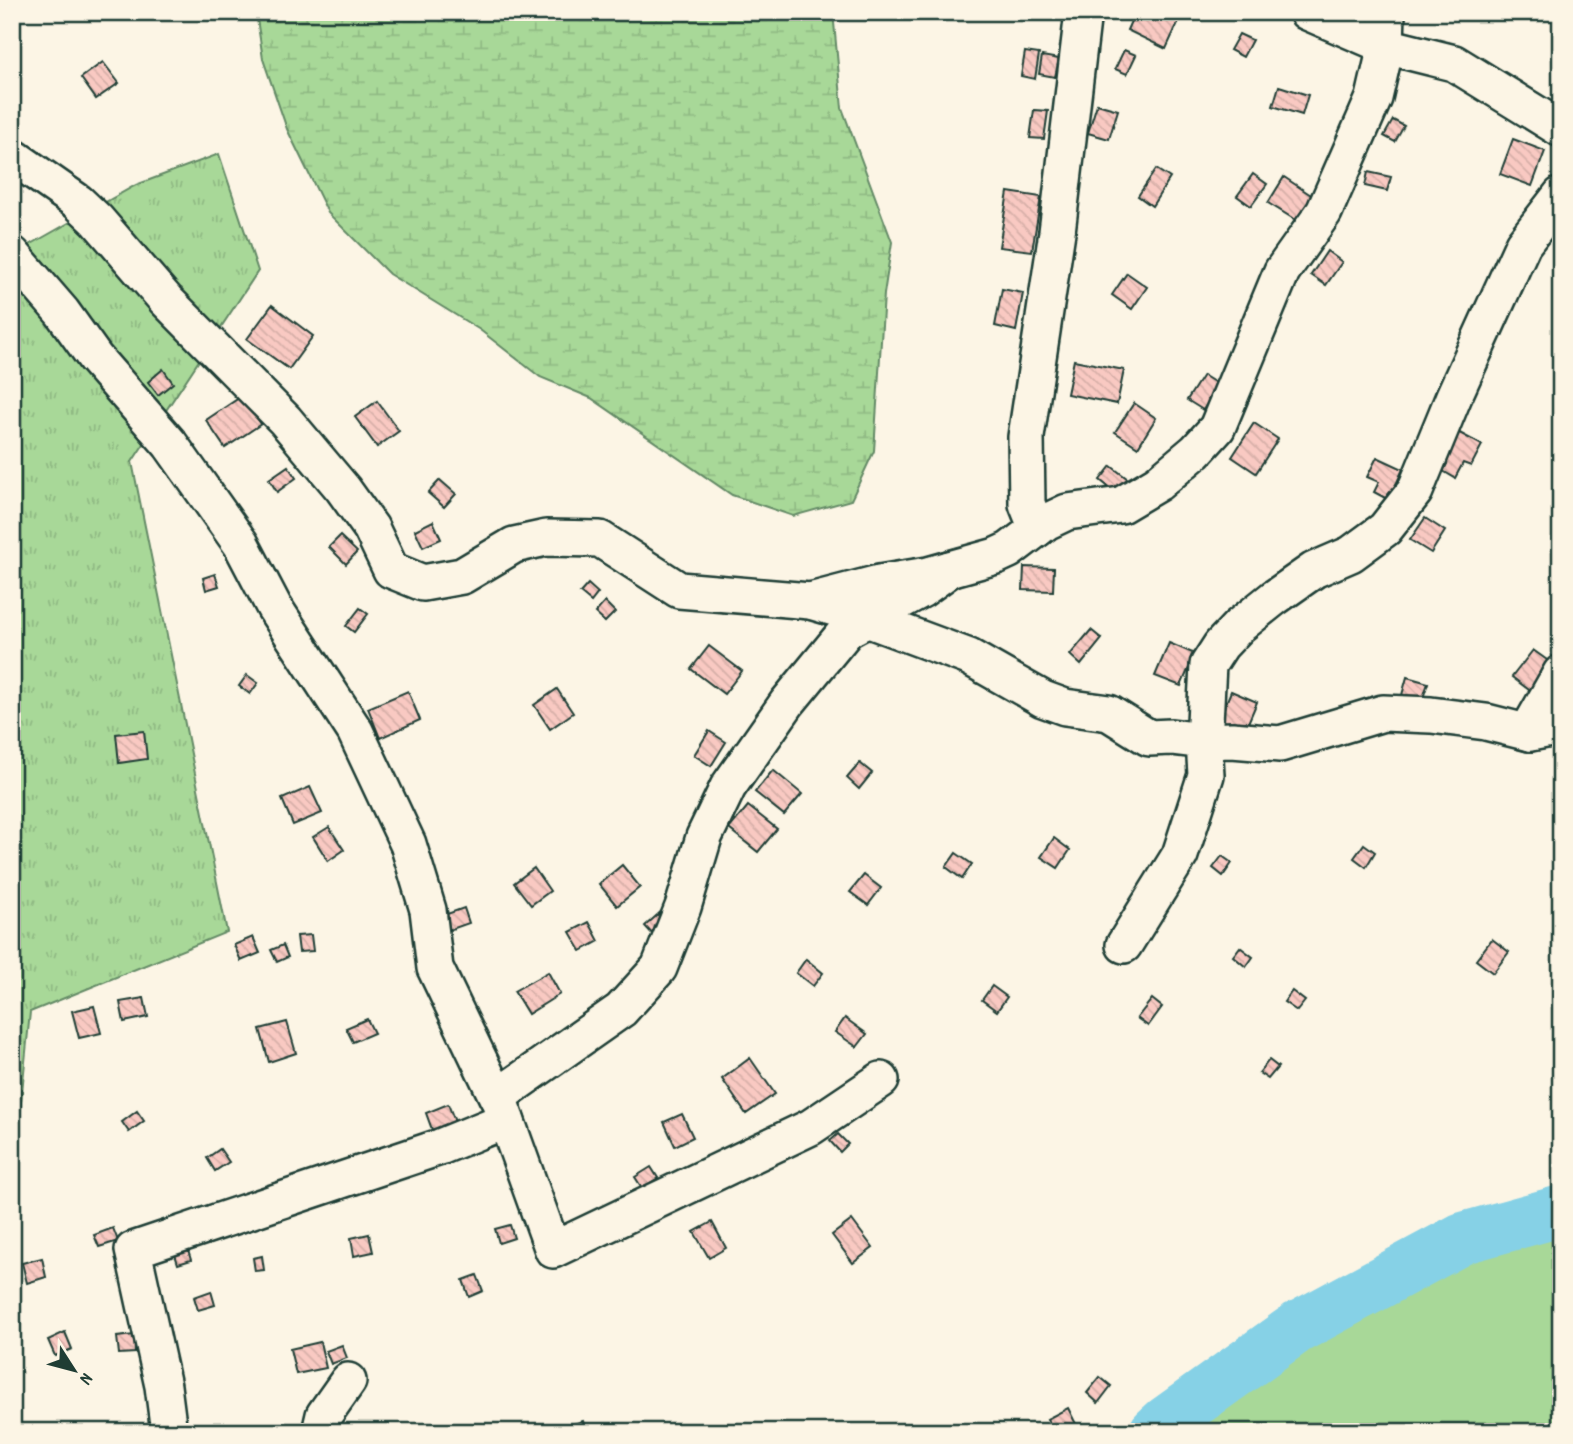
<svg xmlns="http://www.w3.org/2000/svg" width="1573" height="1444" font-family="Dekko,sans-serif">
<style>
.grass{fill:url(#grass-tufts);stroke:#648a66;stroke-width:2}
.wetland{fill:url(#wetland-marsh);stroke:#648a66;stroke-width:2}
.green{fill:#a8d898;stroke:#648a66;stroke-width:2}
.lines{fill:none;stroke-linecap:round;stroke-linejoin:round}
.river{stroke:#86d1e6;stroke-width:52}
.building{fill:url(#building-back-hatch);stroke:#1f3d34;stroke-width:2}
.minor-casing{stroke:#1f3d34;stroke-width:40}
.minor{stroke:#fcf5e5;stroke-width:35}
</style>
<defs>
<pattern id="grass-tufts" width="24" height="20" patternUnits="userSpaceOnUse" patternTransform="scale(1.75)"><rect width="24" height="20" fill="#a8d898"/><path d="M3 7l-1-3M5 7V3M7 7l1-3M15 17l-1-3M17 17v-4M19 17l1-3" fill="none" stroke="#90ba84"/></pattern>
<pattern id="wetland-marsh" width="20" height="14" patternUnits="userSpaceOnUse" patternTransform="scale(1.75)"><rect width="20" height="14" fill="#a8d898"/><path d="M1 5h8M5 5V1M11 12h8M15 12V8" fill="none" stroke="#90ba84"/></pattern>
<pattern id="building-back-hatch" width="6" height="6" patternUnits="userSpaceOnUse" patternTransform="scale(1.75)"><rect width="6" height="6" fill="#f9c9c2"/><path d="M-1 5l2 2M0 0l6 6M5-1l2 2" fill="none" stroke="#d5aea7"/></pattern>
</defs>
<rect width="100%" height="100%" fill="#fcf5e5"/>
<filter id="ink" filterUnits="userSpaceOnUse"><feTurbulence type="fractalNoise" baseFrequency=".0143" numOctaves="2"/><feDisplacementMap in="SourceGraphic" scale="14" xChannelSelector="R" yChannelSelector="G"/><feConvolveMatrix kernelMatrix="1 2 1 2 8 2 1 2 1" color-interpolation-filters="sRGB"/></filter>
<g filter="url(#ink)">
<!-- grass -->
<polygon class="grass" points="219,154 258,271 132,462 227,932 30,1012 12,1192 12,255 136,185"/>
<!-- wetland -->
<polygon class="wetland" points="256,12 833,12 842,108 892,242 884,294 874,451 851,500 793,516 732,495 591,398 540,377 480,330 389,274 328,213 287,129 263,59"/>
<!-- green -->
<polygon class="green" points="1561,1201 1561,1432 1162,1432 1258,1361"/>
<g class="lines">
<!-- river -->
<polyline class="river" points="1155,1432 1167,1421 1298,1327 1463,1238 1561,1211"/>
</g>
<!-- building -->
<g class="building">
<polygon points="1135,12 1183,12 1166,49 1127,30"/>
<polygon points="1239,34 1252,40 1243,57 1230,50"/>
<polygon points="1124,50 1136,55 1127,74 1115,69"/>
<polygon points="1025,52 1039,54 1035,79 1021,76"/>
<polygon points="1042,56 1059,59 1055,77 1039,74"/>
<polygon points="103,62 119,83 96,99 81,78"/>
<polygon points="1279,86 1308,95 1302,115 1273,106"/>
<polygon points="1097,104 1118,110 1109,139 1088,133"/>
<polygon points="1034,110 1048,111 1044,139 1030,138"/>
<polygon points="1393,120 1404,126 1395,142 1384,136"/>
<polygon points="1513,139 1545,151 1532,186 1500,174"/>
<polygon points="1156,169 1170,178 1152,206 1138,196"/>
<polygon points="1368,172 1391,177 1387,191 1365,186"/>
<polygon points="1253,174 1267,184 1251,206 1237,196"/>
<polygon points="1284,177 1314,197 1299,222 1268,203"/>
<polygon points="1008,192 1041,197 1032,251 999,247"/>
<polygon points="1327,251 1342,262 1326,285 1311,275"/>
<polygon points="1127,273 1147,287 1132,309 1112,295"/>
<polygon points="1002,289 1023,293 1016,331 995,326"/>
<polygon points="272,305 313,336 289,369 247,339"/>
<polygon points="1074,360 1124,370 1117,404 1067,394"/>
<polygon points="163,369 173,383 158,395 148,382"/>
<polygon points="1203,375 1219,385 1203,410 1187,400"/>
<polygon points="242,396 261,424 225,448 206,420"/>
<polygon points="377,401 399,431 377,447 355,417"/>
<polygon points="1134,403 1156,418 1138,447 1115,432"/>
<polygon points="1254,423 1278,439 1256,473 1232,457"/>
<polygon points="1452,429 1482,445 1471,466 1463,463 1455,478 1443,471 1447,464 1436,459"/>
<polygon points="1377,457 1403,469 1389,500 1374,492 1379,482 1367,477"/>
<polygon points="288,466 296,478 277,492 269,479"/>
<polygon points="1111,466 1128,479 1116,493 1100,480"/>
<polygon points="440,480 456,494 444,507 428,493"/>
<polygon points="1425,518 1445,531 1431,553 1410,540"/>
<polygon points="433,521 441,539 423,547 415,530"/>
<polygon points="340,536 357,552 346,564 329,547"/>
<polygon points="1024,567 1054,568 1053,591 1023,590"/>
<polygon points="215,574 219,586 206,590 203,578"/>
<polygon points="588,584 598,593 591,602 580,593"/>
<polygon points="605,602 615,612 605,622 595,613"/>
<polygon points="360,608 368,614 354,632 346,626"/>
<polygon points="1091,630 1102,639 1081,665 1070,655"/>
<polygon points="1169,643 1195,654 1181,686 1155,676"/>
<polygon points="709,646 742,671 724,694 691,669"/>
<polygon points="1533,650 1554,665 1533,693 1512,677"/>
<polygon points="247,675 258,683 250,694 239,686"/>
<polygon points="1407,677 1428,683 1422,701 1402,695"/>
<polygon points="557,689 573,713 550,729 534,705"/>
<polygon points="408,691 420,720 380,738 368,708"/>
<polygon points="1231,691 1257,702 1242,737 1217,725"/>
<polygon points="144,731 147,759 119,763 116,734"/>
<polygon points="709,731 726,742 711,766 694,755"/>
<polygon points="860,763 872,773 859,789 847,778"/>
<polygon points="773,770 802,794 784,815 755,792"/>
<polygon points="310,787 322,813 293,825 282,799"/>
<polygon points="748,806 777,829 758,852 729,829"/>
<polygon points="329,827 344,850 328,861 313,837"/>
<polygon points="1054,838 1070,850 1058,868 1041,857"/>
<polygon points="1364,844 1375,852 1366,867 1354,858"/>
<polygon points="956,853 972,864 962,879 946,867"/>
<polygon points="1222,856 1232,863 1223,876 1213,868"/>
<polygon points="622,865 640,887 617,906 599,884"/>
<polygon points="534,868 550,891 531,905 514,883"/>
<polygon points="864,875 881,888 868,905 850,892"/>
<polygon points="464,908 469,923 449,930 444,915"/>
<polygon points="664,909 655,937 645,926"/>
<polygon points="589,922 599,941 581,951 570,932"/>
<polygon points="311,935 313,951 299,952 297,936"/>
<polygon points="253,937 260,953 241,961 234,945"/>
<polygon points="1492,939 1509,952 1493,973 1476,960"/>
<polygon points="283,945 288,957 277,962 271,950"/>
<polygon points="1240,947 1253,957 1246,967 1233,956"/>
<polygon points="806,959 823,973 813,986 796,973"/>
<polygon points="548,972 560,994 528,1014 514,991"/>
<polygon points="992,986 1007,997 997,1011 982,1000"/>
<polygon points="1292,991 1305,1001 1297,1011 1284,1002"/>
<polygon points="144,998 148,1017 124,1022 120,1002"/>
<polygon points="1152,999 1162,1007 1148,1026 1137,1018"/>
<polygon points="94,1006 101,1033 79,1038 72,1011"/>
<polygon points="845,1018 867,1034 857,1047 835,1032"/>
<polygon points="367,1019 374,1033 353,1042 346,1028"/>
<polygon points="287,1022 296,1053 269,1062 260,1029"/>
<polygon points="750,1058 775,1094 746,1114 722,1079"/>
<polygon points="1269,1060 1278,1067 1268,1079 1259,1073"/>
<polygon points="448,1104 457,1127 434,1135 426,1113"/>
<polygon points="137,1111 144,1121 129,1132 122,1122"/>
<polygon points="682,1114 693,1137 675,1146 664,1122"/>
<polygon points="838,1134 848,1144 840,1152 830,1141"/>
<polygon points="220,1149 229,1162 215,1171 207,1158"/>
<polygon points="651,1167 658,1178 642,1188 635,1177"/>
<polygon points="852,1220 873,1248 853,1263 832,1235"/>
<polygon points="712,1222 726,1248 709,1258 694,1232"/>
<polygon points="510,1225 514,1238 499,1243 495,1229"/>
<polygon points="113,1228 118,1241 99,1247 94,1235"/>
<polygon points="369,1234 373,1252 354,1256 351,1238"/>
<polygon points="185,1241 191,1260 178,1264 172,1245"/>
<polygon points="262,1256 264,1270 255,1271 253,1258"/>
<polygon points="42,1258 46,1277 27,1283 22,1263"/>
<polygon points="477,1275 483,1291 469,1297 463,1280"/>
<polygon points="211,1291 215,1305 198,1310 194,1297"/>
<polygon points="65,1332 72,1349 55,1356 48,1340"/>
<polygon points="134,1335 135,1353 119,1354 117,1337"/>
<polygon points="320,1342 326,1368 296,1374 290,1349"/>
<polygon points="342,1345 347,1358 331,1364 326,1351"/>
<polygon points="1100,1377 1111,1386 1098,1403 1087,1393"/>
<polygon points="1068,1408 1077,1426 1065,1432 1054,1432 1047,1419"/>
<polygon points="583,1421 586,1432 547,1432"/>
</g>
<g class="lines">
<!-- minor casing -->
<g class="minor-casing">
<g id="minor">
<polyline points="1307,12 1386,46 1454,63 1561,129"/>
<polyline points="12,156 78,202 97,220 166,300 285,420 343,489 371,528 391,570 423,583 462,576 514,545 546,538 600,539 679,590 810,601 848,612 969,657 1043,699 1065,707 1109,713 1149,738 1171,737 1204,741 1232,740 1280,744 1383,713 1431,715 1486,722 1530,733 1561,727"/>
<polyline points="12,254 62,312 95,358 170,444 241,544 274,607 355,731 408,844 428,910 435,968 497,1097 621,1010 659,968 683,907 704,837 728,787 787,703 847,630 921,590 950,569"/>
<polyline points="1037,529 1027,504 1026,437 1057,232 1083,12"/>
<polyline points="810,601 879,583 928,575 996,556 1009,550 1046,522 1067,512 1121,505 1158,483 1196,451 1217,428 1282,271 1324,212 1374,98 1386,46 1387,12"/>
<polyline points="1530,733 1533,722 1561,673"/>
<polyline points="1124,945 1180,855 1206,775 1204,741 1208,665 1221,645 1239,626 1274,598 1314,570 1351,554 1385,529 1415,491 1454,396 1523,244 1561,195"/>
<polyline points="499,1100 553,1250 811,1127 881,1080"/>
<polyline points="169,1432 163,1386 133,1250 440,1147 506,1120"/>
<polyline points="320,1432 324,1415 348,1381"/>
</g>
</g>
<!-- minor -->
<use href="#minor" class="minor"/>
</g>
</g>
<!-- margin -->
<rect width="1573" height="1444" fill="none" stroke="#fcf5e5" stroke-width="42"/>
<rect x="21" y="21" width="1531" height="1402" fill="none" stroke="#1f3d34" stroke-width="2.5" filter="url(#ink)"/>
<!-- north arrow -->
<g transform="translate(74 1370) rotate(126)" stroke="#fcf5e5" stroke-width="5" paint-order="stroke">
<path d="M0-5L12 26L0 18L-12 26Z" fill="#1f3d34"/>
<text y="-10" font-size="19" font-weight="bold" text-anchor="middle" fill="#1f3d34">N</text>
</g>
</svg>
